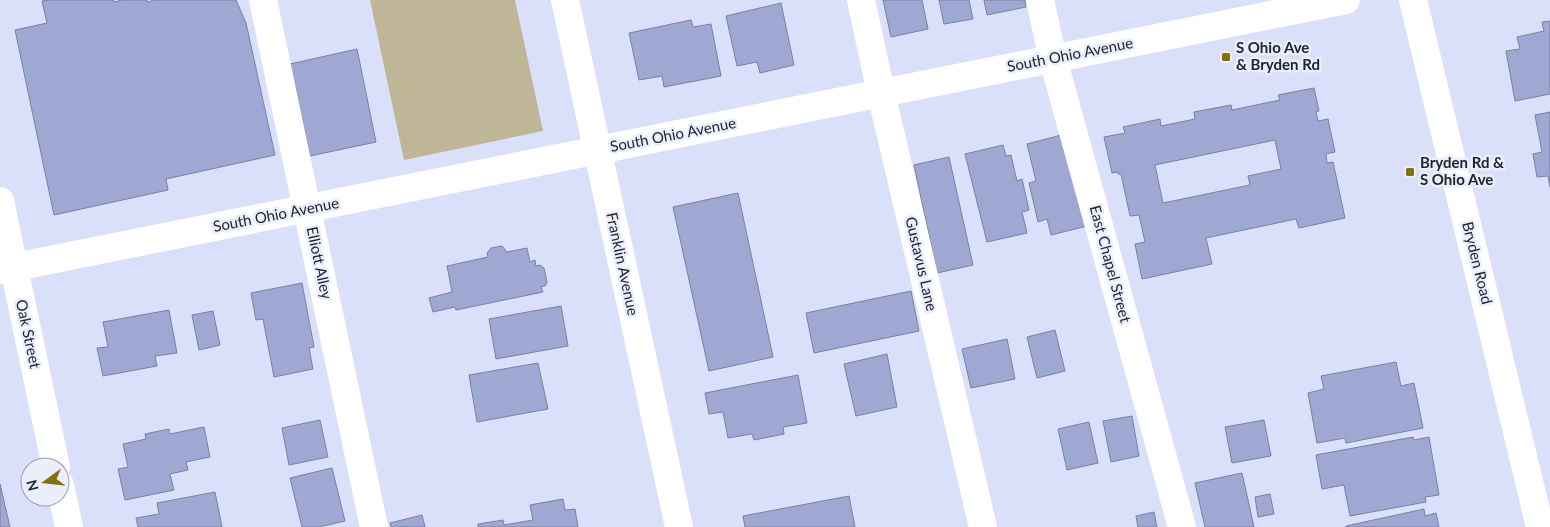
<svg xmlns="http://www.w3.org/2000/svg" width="1550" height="527" font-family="Lato,sans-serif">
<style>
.green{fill:#beb697}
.building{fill:#9ea8d2;stroke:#7a819e;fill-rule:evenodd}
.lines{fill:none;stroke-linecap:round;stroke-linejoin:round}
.minor{stroke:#fff;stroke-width:28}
.poi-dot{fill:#857011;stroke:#ebeefb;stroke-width:2}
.labels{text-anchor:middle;stroke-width:5;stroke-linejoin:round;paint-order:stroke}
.poi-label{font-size:15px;font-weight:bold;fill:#222531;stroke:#ebeefb;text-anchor:start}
.street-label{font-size:15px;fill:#222531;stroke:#ebeefb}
</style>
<rect width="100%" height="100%" fill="#dae0fa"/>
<!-- green -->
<polygon class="green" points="370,0 515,0 543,131 404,160"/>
<!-- building -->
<g class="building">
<polygon points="48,0 113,0 114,2 122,0 147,0 147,2 154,0 236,0 246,23 275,155 166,179 168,190 54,215 15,30 47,23 42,1"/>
<polygon points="883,0 922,0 928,29 891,37"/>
<polygon points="939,0 969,0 973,19 944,24"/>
<polygon points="984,0 1025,0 1026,7 987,15"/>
<polygon points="781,3 794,65 760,73 757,62 737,66 726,16"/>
<polygon points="691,20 693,27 711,24 721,76 664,87 662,76 639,80 629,33"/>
<polygon points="1550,21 1550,94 1515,101 1506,51 1520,49 1517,37 1544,31 1542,22"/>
<polygon points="357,49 376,142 310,156 290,64"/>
<path d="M1314 88 1319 111 1316 112 1318 121 1328 119 1335 152 1326 154 1327 163 1333 162 1345 218 1299 228 1296 219 1206 238 1212 264 1142 279 1135 244 1145 242 1139 215 1130 216 1121 174H1118L1117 172 1112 173 1104 137 1125 133 1123 127 1160 119 1161 126 1195 119 1194 112 1231 105 1232 110 1280 100 1278 95ZM1275 140 1281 169 1248 176 1250 185 1163 203 1155 165Z"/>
<polygon points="1550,112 1550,187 1548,176 1537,177 1533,154 1542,152 1535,115"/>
<polygon points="1069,133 1091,225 1051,235 1047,219 1038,222 1029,183 1036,181 1027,144"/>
<polygon points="1003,145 1006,156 1011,155 1017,181 1022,179 1029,210 1022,212 1027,233 987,242 965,154"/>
<polygon points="949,157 973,265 937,273 914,165"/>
<polygon points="738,193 773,357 709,371 673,207"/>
<polygon points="502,246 507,252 527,248 530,262 535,260 536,266 540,265 544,268 547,282 545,286 541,287 543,292 456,310 455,307 433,312 429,298 452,292 447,266 488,257 487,253 491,248"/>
<polygon points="302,283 314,347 309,348 313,369 274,377 263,319 256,320 251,293"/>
<polygon points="911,291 919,331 814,353 806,313"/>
<polygon points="561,306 568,346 496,359 489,319"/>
<polygon points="169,310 177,353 155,356 157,366 103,376 97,348 108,347 103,322"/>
<polygon points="213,311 220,345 199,350 192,315"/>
<polygon points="1055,330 1065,371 1037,378 1027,337"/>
<polygon points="1007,339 1015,379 971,388 962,349"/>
<polygon points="887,354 897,407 856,416 844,364"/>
<polygon points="1396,362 1401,386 1414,383 1423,428 1346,443 1345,438 1317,443 1308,393 1324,389 1321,376"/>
<polygon points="538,363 548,409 477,422 469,375"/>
<polygon points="798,375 807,423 783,427 784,434 754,440 752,434 728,438 723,412 709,414 705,393"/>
<polygon points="1132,416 1139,456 1111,462 1103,421"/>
<polygon points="320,420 328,457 289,465 282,428"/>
<polygon points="1264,420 1271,456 1232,463 1225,427"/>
<polygon points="1089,422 1098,463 1067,470 1058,429"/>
<polygon points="204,427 210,457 186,462 188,470 170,474 174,490 125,500 118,469 128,467 123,444 146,439 145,434 169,429 170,434"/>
<polygon points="1413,437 1414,440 1429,437 1439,495 1425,497 1426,502 1350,516 1344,485 1322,489 1316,455"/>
<polygon points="332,468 345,521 319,527 302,527 290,478"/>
<polygon points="1242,473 1254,527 1205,527 1195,483"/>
<polygon points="0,484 10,527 0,527"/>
<polygon points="215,492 222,527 138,527 136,518 159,514 157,503"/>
<polygon points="1270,494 1274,514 1258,517 1255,497"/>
<polygon points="849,496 855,527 745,527 743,516"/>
<polygon points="563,499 565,510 575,509 578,527 478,527 478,524 503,520 504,525 533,520 530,505"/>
<polygon points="1424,509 1425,516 1436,513 1439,527 1346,527 1346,526"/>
<polygon points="1154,512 1157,527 1138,527 1136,516"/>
<polygon points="422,515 425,527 391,527 390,523"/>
</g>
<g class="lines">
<!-- minor -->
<g class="minor">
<polyline points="263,0 374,527"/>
<polyline points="565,0 679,527"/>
<polyline points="861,0 881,93 983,527"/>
<polyline points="1040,0 1053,59 1182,527"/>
<polyline points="1413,0 1540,527"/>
<polyline points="0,201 56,467"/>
<polyline points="0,270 1346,0"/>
<polyline points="60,485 69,527"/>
</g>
</g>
<!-- markers -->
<g class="poi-dot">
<rect x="1221" y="52" width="10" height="10" rx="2.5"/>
<rect x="1405" y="167" width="10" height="10" rx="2.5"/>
</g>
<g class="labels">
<!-- poi labels -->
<g class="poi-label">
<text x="1236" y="53">S Ohio Ave<tspan x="1236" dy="17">&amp; Bryden Rd</tspan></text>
<text x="1420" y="168">Bryden Rd &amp;<tspan x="1420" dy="17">S Ohio Ave</tspan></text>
</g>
<!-- street labels -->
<g class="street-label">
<text transform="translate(1070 55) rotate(-11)" y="5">South Ohio Avenue</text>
<text transform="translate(673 135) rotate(-11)" y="5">South Ohio Avenue</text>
<text transform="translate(276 215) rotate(-11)" y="5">South Ohio Avenue</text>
<text transform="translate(319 263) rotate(78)" y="5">Elliott Alley</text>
<text transform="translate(1477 263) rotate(76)" y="5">Bryden Road</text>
<text transform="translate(622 264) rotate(78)" y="5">Franklin Avenue</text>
<text transform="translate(921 264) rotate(77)" y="5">Gustavus Lane</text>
<text transform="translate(1110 264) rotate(75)" y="5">East Chapel Street</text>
<text transform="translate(28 334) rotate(78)" y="5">Oak Street</text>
</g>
</g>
<!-- north arrow -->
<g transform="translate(45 482) rotate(255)"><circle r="24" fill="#ebeefb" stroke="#9b9eaa"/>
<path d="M0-4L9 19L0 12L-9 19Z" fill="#857011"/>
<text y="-8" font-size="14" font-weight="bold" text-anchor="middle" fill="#222531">N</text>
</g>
</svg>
